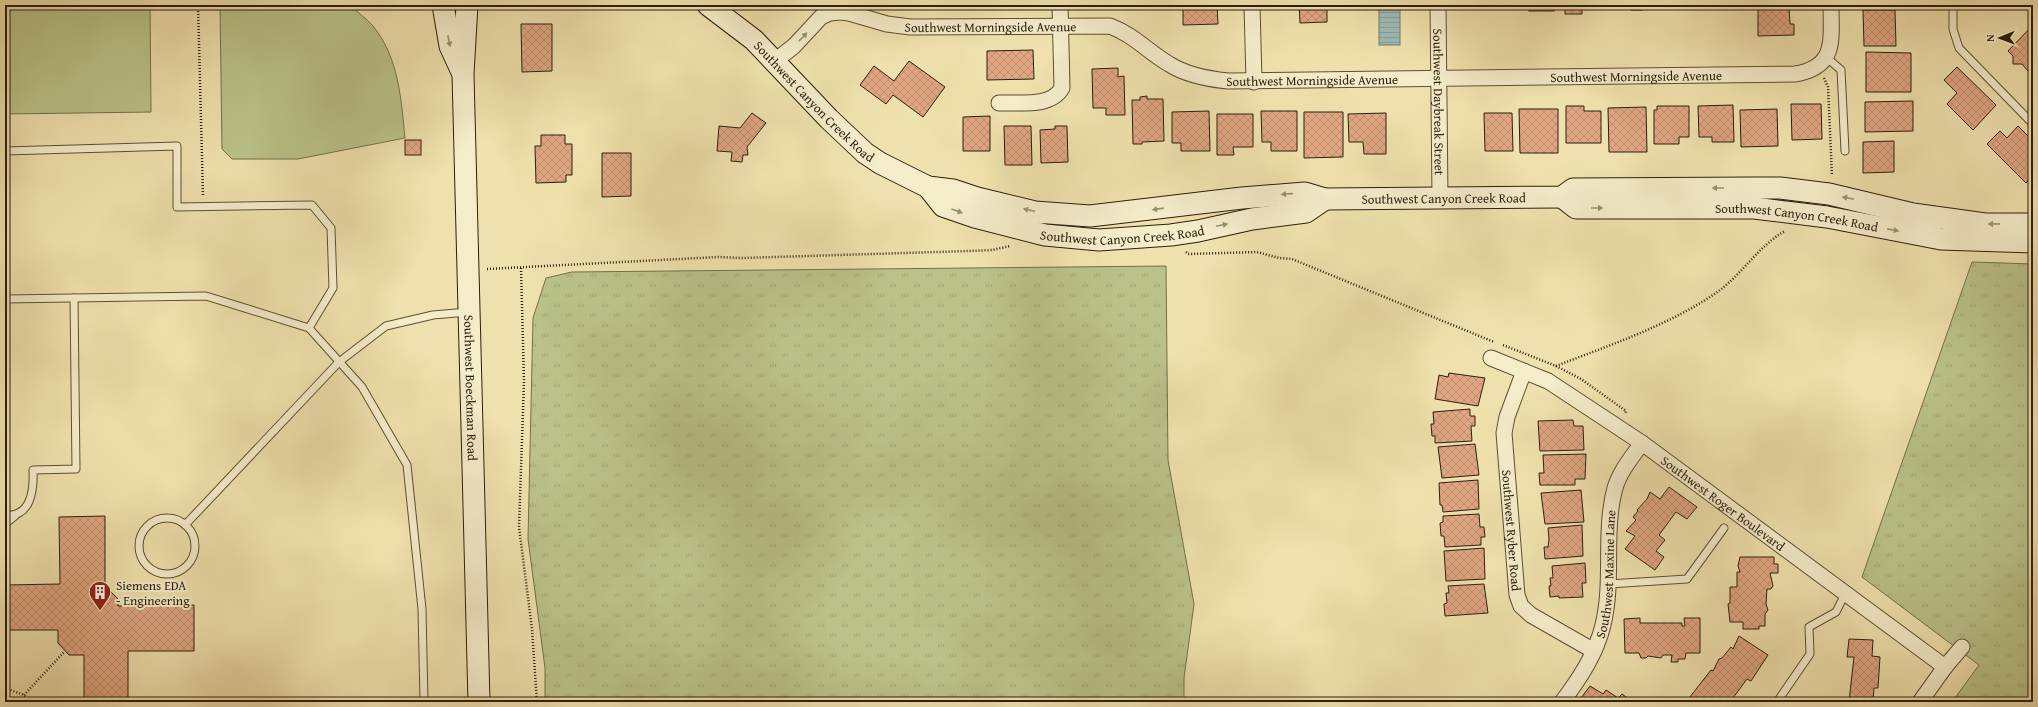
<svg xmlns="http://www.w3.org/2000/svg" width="2038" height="707" font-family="'Gentium Book Plus',serif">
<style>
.grass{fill:url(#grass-tufts);stroke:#73704c}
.pitch{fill:#bac289;stroke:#73704c}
.water{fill:url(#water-rules);stroke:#707c72}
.building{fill:url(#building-cross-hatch);stroke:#2c1e0e}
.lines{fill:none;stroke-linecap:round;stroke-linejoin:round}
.service-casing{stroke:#5d4f36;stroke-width:9}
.minor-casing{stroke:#5d4f36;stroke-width:17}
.secondary-casing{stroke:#2c1e0e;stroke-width:23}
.path{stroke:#2c1e0e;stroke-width:2.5;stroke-dasharray:1 2;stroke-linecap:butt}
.service{stroke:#f5ecca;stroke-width:7}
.minor{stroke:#f5ecca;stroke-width:15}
.secondary{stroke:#f5ecca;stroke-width:21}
.oneway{fill:#9b8f75}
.labels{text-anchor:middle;stroke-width:4;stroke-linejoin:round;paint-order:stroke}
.street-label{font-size:13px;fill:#2c1e0e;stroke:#f5ecca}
.poi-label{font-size:13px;fill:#2c1e0e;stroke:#f5ecca;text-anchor:start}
</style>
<defs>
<pattern id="grass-tufts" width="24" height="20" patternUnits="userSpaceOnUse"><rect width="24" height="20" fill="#bac289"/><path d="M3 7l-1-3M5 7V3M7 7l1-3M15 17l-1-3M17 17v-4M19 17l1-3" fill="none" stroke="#a0a675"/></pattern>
<pattern id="water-rules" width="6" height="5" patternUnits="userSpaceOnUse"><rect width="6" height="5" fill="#9dbbb4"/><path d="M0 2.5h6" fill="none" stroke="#87a09a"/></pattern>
<pattern id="building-cross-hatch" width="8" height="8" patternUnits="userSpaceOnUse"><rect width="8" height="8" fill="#dfa681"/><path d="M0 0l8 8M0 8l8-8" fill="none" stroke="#c08e6e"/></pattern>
</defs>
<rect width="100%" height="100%" fill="#efe1ad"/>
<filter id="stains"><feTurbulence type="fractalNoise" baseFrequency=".005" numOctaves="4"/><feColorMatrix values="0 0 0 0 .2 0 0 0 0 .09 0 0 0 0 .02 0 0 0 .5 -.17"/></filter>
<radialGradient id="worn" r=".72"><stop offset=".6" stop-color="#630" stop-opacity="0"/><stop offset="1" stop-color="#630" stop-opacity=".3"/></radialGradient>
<!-- grass -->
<g class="grass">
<polygon points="1972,262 2033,264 2033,702 1952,702 1979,665 1862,577"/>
<polygon points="1166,266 1168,460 1194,604 1184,678 1184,702 545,702 545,668 528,539 533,318 546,278 572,272"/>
</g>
<!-- pitch -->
<g class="pitch">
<polygon points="5,5 150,5 151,112 5,114"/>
<path d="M220 5H350C357 12 366 18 373 26 399 58 401 99 405 138L298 159H232L222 149Z"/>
</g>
<!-- water -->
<rect class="water" x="1379" y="5" width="21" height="40"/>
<!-- building -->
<g class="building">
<polygon points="1183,5 1217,5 1218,24 1183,25"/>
<polygon points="1299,5 1327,5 1327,22 1300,23"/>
<rect x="1529" y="5" width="25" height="6"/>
<polygon points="1565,5 1600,5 1600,7 1582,7 1582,14 1565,14"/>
<polygon points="1608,5 1643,5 1643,10 1631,10 1631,7 1608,7"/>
<rect x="1708" y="5" width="26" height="3"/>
<polygon points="1988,5 2031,5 2031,8 1988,9"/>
<polygon points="1789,7 1790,24 1794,24 1794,35 1758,36 1758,8"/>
<polygon points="1863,10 1895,10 1896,46 1864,46"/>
<polygon points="521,24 552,24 552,71 522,72"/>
<polygon points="2033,25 2033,71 2031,68 2028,71 2022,64 2013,64 2013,56 2008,51"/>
<polygon points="1033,50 1034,79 987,80 987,51"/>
<polygon points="1866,52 1911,53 1911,92 1866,92"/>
<polygon points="909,61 945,87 923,117 893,95 886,104 860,85 874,66 894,81"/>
<polygon points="1957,67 1996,105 1973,130 1947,104 1957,93 1944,80"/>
<polygon points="1118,68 1118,77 1124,76 1125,115 1106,115 1106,108 1093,108 1092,69"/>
<polygon points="1147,96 1147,99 1163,99 1164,141 1142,142 1142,144 1133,144 1132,100 1140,100 1140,97"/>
<polygon points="1913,101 1913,131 1865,132 1865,102"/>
<polygon points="1791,104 1821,104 1822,139 1792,140"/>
<polygon points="1733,105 1734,142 1712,142 1712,137 1699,137 1698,106"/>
<polygon points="1566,106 1584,106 1584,111 1601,111 1601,143 1566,143"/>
<polygon points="1657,106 1689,106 1689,137 1679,137 1679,144 1654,144 1654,110 1657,110"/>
<polygon points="1646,107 1647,152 1609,152 1608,108"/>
<polygon points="1519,109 1558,109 1558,153 1520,153"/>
<polygon points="1777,109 1778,146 1741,147 1740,110"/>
<polygon points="1209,111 1210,151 1181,151 1181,143 1172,143 1172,112"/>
<polygon points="1261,111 1297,111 1297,151 1271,151 1271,142 1262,142"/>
<polygon points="1304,112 1343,112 1343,157 1304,158"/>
<polygon points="752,113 766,123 747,147 748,155 743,155 742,162 731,161 732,152 717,151 719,126 740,128"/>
<polygon points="1386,113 1386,154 1364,154 1363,142 1349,142 1348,114"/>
<polygon points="1484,113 1512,113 1513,151 1485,151"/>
<polygon points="1217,114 1253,114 1253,147 1233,147 1234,155 1217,155"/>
<polygon points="990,116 990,151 963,151 963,117"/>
<polygon points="1004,126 1031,126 1032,165 1005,165"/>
<polygon points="1055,126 1067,126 1068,162 1041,163 1040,130 1055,129"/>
<polygon points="2018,126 2033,141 2033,175 2026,183 1987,144 2000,131 2007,138"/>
<polygon points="541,135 565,135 565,144 572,144 572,175 566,175 566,182 536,183 535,146 541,146"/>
<rect x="405" y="140" width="16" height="15"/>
<polygon points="1894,141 1894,172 1863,173 1863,142"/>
<polygon points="602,153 631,153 631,196 602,197"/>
<polygon points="1449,373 1485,378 1478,406 1435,399 1439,375 1448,377"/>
<polygon points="1470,409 1470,416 1475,416 1475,426 1471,426 1472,441 1435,443 1435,436 1432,436 1431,424 1434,424 1433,412"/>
<polygon points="1573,420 1574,426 1583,426 1584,450 1540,451 1538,421"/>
<polygon points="1475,444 1479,475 1442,478 1438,447"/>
<polygon points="1586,454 1585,479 1575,479 1575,485 1540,485 1539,473 1544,473 1543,455"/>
<polygon points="1478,480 1479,509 1443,512 1442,505 1440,505 1439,483"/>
<polygon points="1669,487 1697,507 1687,519 1676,512 1659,535 1665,540 1656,551 1664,557 1655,570 1625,549 1635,536 1626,531 1636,520 1633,517 1638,511 1637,510 1647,499 1650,492 1660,499"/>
<polygon points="1581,490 1584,522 1545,524 1541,493"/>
<polygon points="1479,514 1480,527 1484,527 1485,537 1481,537 1481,545 1445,547 1444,536 1441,536 1440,523 1443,522 1443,516"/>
<polygon points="105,516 105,591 110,591 118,599 118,606 194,605 194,651 128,651 128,702 84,702 84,655 69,655 58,643 58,630 5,630 5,585 60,584 59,517"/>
<polygon points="1582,525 1583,556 1545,559 1544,547 1548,547 1549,539 1548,528"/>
<polygon points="1484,548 1485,579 1446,581 1444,551"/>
<polygon points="1740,557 1774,557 1774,564 1778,564 1778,573 1770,573 1773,586 1771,589 1767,589 1766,604 1768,610 1765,614 1765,626 1759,626 1759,629 1743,629 1743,622 1730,622 1728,604 1730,603 1730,587 1737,587 1737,572 1740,572 1738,566"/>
<polygon points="1585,563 1586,583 1582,583 1583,597 1559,598 1559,596 1550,597 1549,586 1551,586 1550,578 1553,578 1552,566"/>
<polygon points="1484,584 1488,613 1445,616 1444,604 1447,603 1446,593 1449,593 1448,586"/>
<polygon points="1640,618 1640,623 1682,623 1682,626 1685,626 1684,618 1700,618 1700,653 1686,653 1685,659 1678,659 1678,662 1671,662 1672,655 1663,655 1661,658 1648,656 1646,658 1641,658 1639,653 1625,653 1624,619"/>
<polygon points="1739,636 1768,655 1751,681 1747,679 1730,702 1686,702 1711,670 1713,671 1719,659 1722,658 1731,647 1733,649"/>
<polygon points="1849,639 1873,640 1872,656 1880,657 1878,688 1874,688 1873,701 1879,702 1849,701 1854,657 1847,657"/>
<polygon points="1590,686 1603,694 1606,690 1618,698 1622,694 1633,702 1578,702"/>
</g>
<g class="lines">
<!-- service casing -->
<g class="service-casing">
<g id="service">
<polyline points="1953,5 1953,29 1959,48 2033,124"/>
<polyline points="1826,57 1841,70 1845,151"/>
<polyline points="5,151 177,146 177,207 312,205 331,228 333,288 309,328"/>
<polyline points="5,299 206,296 309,328 362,387 407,465 422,609 424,702"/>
<path d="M5 515C31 518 34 490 33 470L76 469 74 298"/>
<circle cx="167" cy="546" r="28"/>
<polyline points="5,524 15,516"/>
<polyline points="185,525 339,362 386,326 433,315 468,312"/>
<polyline points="1609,584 1687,579 1724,528"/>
<polyline points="1777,702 1810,654 1809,627 1836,612 1845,594"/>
</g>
</g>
<!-- minor casing -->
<g class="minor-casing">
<g id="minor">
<polyline points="1252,5 1254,82"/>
<path id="s1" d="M1438 5 1440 198"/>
<path id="s2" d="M775 61 794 46 821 17 830 13 840 12 849 13 887 24 910 27 1110 26C1134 35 1147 51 1169 64 1186 75 1208 79 1228 81L1795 74C1837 67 1831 40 1831 5"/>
<path d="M999 103C1018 102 1051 108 1062 88L1060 5"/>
<path id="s3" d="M1491 358 1548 381 1642 443 1945 667"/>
<path id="s4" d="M1524 371 1507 417 1504 433 1517 595 1521 606 1531 615 1594 651"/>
<path id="s5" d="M1562 702C1580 678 1596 654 1603 625 1614 580 1603 532 1615 488 1620 471 1632 457 1642 443"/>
<polyline points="1920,702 1945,667 1962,647"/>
</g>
</g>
<!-- secondary casing -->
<g class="secondary-casing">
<g id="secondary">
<polyline points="443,5 450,46 462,72"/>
<path id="s6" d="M467 5 463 74 479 702"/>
<path id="s7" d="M708 5 754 40 829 119 865 153 880 163 928 187 953 190 977 198 1035 212 1090 216 1242 198 1305 193 1325 199 1562 197 1573 189 1753 188H1780L1829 194 1913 214 1985 224H2033"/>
<path id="s8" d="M928 187 943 206 975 217 1045 235 1099 240 1171 235 1198 231 1252 219 1306 212 1325 199"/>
<path id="s9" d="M1562 197 1576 208H1754L1827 217 1941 239 2033 242"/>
</g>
</g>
<!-- path -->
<g class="path">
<polyline points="198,5 203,196"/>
<polyline points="1824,78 1828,87 1832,176"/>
<polyline points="1186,252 1188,254 1257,252 1279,258 1292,259 1494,342"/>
<polyline points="521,268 524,381 519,527 532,629 537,702"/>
<polyline points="487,269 718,257 742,258 969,251 992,250 1010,246"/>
<path d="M1503 345 1556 366C1610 345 1667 326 1716 293 1742 275 1758 246 1785 231"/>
<polyline points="1556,366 1581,379 1626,411 1625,414"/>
<polyline points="5,688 24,695 31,702"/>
<polyline points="24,695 65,651"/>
</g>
<!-- service -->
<use href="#service" class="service"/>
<!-- minor -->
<use href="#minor" class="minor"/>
<!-- secondary -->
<use href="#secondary" class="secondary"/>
</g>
<!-- one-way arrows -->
<defs><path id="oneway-solid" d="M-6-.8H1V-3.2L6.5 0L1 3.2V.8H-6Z"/></defs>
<g class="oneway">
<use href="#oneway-solid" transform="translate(803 37) rotate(-46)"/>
<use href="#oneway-solid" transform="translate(449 41) rotate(78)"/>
<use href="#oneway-solid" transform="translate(1718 188) rotate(180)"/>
<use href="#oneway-solid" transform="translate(1287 194) rotate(176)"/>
<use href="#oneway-solid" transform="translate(1848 198) rotate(-168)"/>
<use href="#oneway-solid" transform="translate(1597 208)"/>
<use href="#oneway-solid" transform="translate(1158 209) rotate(172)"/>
<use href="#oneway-solid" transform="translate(1029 210) rotate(-167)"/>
<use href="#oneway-solid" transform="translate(957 211) rotate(20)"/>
<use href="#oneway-solid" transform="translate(1994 224) rotate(179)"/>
<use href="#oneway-solid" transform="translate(1222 225) rotate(-12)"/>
<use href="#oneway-solid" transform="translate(1893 230) rotate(11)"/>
</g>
<!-- icons -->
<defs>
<g id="building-pin" transform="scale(1.15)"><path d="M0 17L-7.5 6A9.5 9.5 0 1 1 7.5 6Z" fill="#8f2418" stroke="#f5ecca"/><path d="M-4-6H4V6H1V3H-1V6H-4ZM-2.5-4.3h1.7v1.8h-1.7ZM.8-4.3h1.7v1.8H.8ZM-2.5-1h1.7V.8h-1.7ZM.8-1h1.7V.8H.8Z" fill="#fff"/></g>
</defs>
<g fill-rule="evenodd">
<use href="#building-pin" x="100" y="592"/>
</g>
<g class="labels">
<!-- street labels -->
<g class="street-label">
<text dy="5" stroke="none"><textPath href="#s2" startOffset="236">Southwest Morningside Avenue</textPath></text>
<text dy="5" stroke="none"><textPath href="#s2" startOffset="896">Southwest Morningside Avenue</textPath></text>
<text dy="5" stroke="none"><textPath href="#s2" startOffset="572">Southwest Morningside Avenue</textPath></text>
<text dy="5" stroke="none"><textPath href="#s7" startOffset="144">Southwest Canyon Creek Road</textPath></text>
<text dy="5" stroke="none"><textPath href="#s1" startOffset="97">Southwest Daybreak Street</textPath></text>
<text dy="5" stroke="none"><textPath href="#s7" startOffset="809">Southwest Canyon Creek Road</textPath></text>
<text dy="5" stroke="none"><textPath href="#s9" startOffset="239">Southwest Canyon Creek Road</textPath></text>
<text dy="5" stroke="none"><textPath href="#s8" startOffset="208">Southwest Canyon Creek Road</textPath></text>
<text dy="5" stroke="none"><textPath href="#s6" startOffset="383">Southwest Boeckman Road</textPath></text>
<text dy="5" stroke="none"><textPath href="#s3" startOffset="275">Southwest Roger Boulevard</textPath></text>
<text dy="5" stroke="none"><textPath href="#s4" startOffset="163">Southwest Ryber Road</textPath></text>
<text dy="5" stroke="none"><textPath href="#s5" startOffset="139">Southwest Maxine Lane</textPath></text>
</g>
<!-- poi labels -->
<g class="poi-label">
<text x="116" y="590">Siemens EDA<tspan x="116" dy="15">- Engineering</tspan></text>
</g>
</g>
<!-- margin -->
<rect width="2038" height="707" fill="none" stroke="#efe1ad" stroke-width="20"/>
<rect x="6" y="6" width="2026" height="695" fill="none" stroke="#2c1e0e" stroke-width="2"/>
<rect x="10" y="10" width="2018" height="687" fill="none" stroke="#2c1e0e"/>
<!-- north arrow -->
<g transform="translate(2000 38) rotate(269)" stroke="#f5ecca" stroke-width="3" paint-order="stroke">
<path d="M0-3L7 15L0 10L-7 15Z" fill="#2c1e0e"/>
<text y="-6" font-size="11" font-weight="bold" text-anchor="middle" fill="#2c1e0e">N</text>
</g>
<rect width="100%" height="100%" filter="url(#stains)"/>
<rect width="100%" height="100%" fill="url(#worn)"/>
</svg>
